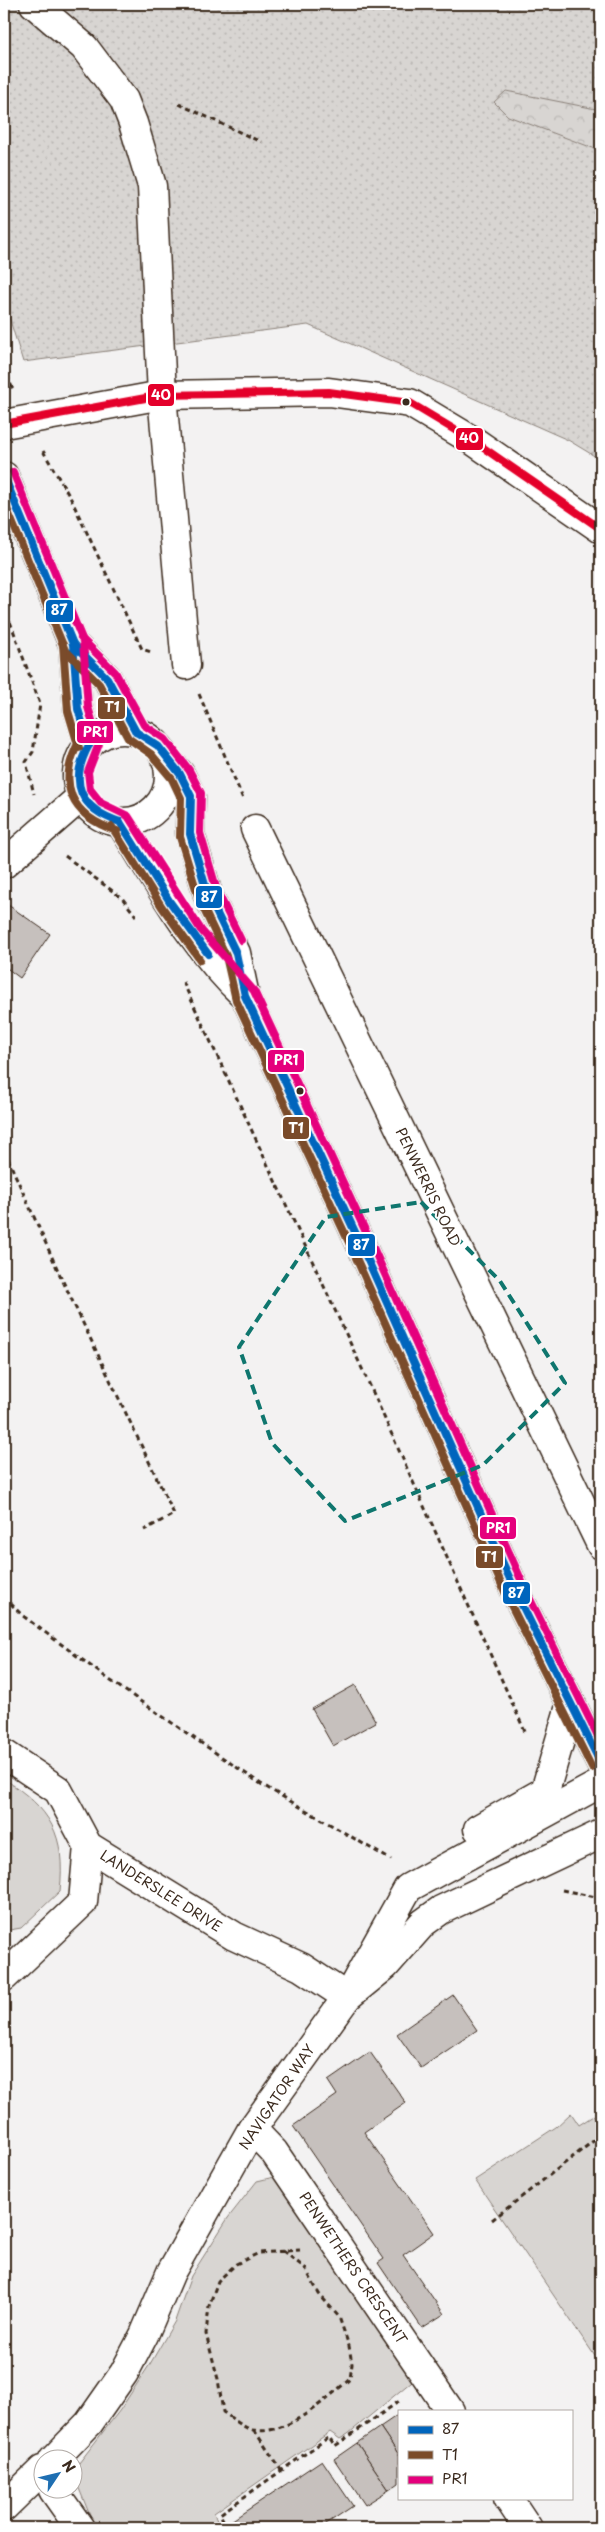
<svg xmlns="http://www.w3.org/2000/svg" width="605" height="2532" font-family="'Playpen Sans',sans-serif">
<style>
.grass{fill:url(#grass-dots);stroke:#8a8078}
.forest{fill:url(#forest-crowns);stroke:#8a8078}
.green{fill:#d8d5d2;stroke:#8a8078}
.building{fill:#c6c0bd;stroke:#3b2a1e}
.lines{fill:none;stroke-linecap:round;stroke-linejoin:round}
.minor-casing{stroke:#3b2a1e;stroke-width:31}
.highway-casing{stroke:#3b2a1e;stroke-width:31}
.path{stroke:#3b2a1e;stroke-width:3;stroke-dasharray:5 4;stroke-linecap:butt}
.minor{stroke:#fff;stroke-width:28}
.highway{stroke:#fff;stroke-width:28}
.bus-1-casing{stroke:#fff;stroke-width:11}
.bus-2-casing{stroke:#fff;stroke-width:11}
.bus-3-casing{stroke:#fff;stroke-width:11}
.bus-4-casing{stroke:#fff;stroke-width:11}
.bus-1{stroke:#0065bd;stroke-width:8}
.bus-2{stroke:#7a4b2a;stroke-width:8}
.bus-3{stroke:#e5007d;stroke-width:8}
.bus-4{stroke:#e4002b;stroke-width:8}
.marked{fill:none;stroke:#0f766e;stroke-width:4;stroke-dasharray:10 6;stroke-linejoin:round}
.bus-dot{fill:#3b2a1e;stroke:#fff;stroke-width:2}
.labels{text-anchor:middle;stroke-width:4;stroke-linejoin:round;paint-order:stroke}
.street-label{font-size:14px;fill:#3b2a1e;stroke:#fff}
.line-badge{stroke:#fff;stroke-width:2}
.badge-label{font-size:14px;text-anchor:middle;font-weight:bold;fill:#fff}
</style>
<defs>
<pattern id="grass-dots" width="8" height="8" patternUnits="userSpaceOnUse" patternTransform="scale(1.25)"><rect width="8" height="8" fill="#d8d5d2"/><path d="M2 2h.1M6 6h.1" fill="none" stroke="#bab7b4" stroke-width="1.8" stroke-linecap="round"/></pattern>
<pattern id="forest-crowns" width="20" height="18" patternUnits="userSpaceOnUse" patternTransform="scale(1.25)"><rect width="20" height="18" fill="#d8d5d2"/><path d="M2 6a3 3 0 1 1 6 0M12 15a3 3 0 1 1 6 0" fill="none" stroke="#bab7b4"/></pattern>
</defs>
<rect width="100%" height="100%" fill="#f3f2f2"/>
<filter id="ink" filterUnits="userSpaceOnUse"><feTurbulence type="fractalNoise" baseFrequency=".02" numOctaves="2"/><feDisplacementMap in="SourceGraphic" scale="10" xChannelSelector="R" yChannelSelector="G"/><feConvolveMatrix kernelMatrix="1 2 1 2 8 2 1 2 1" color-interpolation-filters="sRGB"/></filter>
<g filter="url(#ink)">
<!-- grass -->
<polygon class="grass" points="4,4 601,4 601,460 568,440 308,325 23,362 4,301"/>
<!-- forest -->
<polygon class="forest" points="506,91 601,110 601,151 508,116 494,102"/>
<!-- green -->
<g class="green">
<path d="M4 1779C51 1809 66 1835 60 1891L21 1928 4 1931Z"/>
<polygon points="601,2111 601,2365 475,2180 556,2127 571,2113 579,2125"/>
<polygon points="274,2177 281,2181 417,2377 348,2434 340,2439 330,2432 214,2513 217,2521 205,2528 95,2528 78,2486 75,2475 79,2463 120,2410 150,2364 175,2321 191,2276 228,2218 257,2181"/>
</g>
<!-- building -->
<g class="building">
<polygon points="8,905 50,934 20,978 4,966 4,911"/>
<polygon points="355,1685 376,1722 333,1746 312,1709"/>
<polygon points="453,1995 477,2030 421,2068 397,2034"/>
<polygon points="370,2052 406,2103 364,2132 434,2233 403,2255 444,2314 422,2328 378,2263 384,2259 293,2126 337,2095 328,2081"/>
<polygon points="399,2414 399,2455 380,2427"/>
<polygon points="380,2427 399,2455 399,2483 389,2490 357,2443"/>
<polygon points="357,2443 389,2490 365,2505 334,2459"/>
<polygon points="322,2460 353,2506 320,2528 236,2528 231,2521"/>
</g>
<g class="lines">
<!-- minor casing -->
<g class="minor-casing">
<g id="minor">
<polyline points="34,4 84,47 124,100 133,123 152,186 162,395 186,665"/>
<polyline points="4,424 162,395 329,392 410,403 475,442 601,529"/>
<polyline points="255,829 601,1545"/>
<polyline points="4,864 82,796"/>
<polyline points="4,1754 58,1790 88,1846 234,1936 301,1967 347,1997"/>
<polyline points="478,1829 545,1791 571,1703"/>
<polyline points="4,1977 83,1902 88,1846"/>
<polyline points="355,1983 408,1888 601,1783"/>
<polyline points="252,2129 274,2152 450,2411"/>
<polyline points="53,2460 89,2423 124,2373 144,2335 171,2272 252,2129 347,1997 385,1966 423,1923 441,1910 601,1834"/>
<polyline points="53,2490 80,2528"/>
<polyline points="508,2498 528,2528"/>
<polyline points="4,2507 42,2470"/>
</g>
</g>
<!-- highway casing -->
<g class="highway-casing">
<g id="highway">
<polyline points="4,476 73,644 78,709 89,745"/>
<polyline points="73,644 107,678 136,732"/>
<circle cx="123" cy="776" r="46"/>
<polyline points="165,757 180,774 191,796 190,834 208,895 236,953 245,996 362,1247 518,1597 601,1764"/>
<path d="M120 822C158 882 193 948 245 996"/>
</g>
</g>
<!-- path -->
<g class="path">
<polyline points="179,104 261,142"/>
<polyline points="4,367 13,390"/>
<polyline points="43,451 71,499 142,649 151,652"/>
<polyline points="4,605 40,704 33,752 26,762 34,794"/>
<polyline points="199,694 243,799"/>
<polyline points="65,856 122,898 136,916"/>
<polyline points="183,982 371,1388 526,1734"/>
<polyline points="4,1150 60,1275 174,1514 144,1530"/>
<polyline points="4,1597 23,1616 111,1681 261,1784 391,1860"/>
<polyline points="562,1890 601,1898"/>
<polyline points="492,2220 601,2135"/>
<path d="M283 2251 305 2268 319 2294 339 2317 349 2346 352 2364 350 2379C326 2399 286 2437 253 2430 242 2427 232 2418 223 2412L218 2379 206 2334 209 2306 218 2281 236 2264 259 2253 300 2250"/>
<polyline points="254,2430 281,2470"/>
<polyline points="223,2528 226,2526 220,2514 329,2437 335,2446 401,2400"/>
</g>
<!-- minor -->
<use href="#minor" class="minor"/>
<!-- highway -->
<use href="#highway" class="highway"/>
<!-- bus-1 casing -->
<g class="bus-1-casing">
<g id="bus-1">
<polyline points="4,476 73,644 107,678 136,732"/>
<polyline points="73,644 78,709 89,745"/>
<polyline points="136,732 158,746 180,774 191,796 190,834 208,895 236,953 245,996 362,1247 518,1597 601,1764"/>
<path d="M89 745C68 783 80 809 120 822"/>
<polyline points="120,822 170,902 208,954"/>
</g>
</g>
<!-- bus-2 casing -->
<g class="bus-2-casing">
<g id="bus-2">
<polyline points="4,502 65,650 99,684 128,738 151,754 172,779 181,798 180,837 199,899 226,956 236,1000 353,1251 509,1601 592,1768"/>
<polyline points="63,645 68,711 79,748"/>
<path d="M80 740C56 783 70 816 117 831"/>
<polyline points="112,827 162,907 200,960"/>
</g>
</g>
<!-- bus-3 casing -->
<g class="bus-3-casing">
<g id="bus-3">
<polyline points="13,472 83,641 88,707 99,744 88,772 90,789 101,803 128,816 201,930 254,991 371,1243 527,1593 601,1742"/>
<polyline points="81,638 115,672 144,725 165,739 189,770 201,793 200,833 217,891 241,940"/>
</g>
</g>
<!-- bus-4 casing -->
<g class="bus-4-casing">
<polyline id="bus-4" points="4,424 162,395 329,392 410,403 475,442 601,529"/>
</g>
<!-- bus-1 -->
<use href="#bus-1" class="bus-1"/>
<!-- bus-2 -->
<use href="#bus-2" class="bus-2"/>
<!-- bus-3 -->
<use href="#bus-3" class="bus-3"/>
<!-- bus-4 -->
<use href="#bus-4" class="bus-4"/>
</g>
</g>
<!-- marked area -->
<path class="marked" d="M421 1202 500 1281 565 1383 483 1465 345 1521 272 1443 239 1347 326 1217Z"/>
<!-- markers -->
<g class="bus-dot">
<circle cx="406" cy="402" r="4.5"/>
<circle cx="300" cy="1091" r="4.5"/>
</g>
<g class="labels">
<!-- street labels -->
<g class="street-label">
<text transform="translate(428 1187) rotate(64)" y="5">PENWERRIS ROAD</text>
<text transform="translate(161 1891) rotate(32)" y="5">LANDERSLEE DRIVE</text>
<text transform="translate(277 2097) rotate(-56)" y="5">NAVIGATOR WAY</text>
<text transform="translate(353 2268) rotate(56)" y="5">PENWETHERS CRESCENT</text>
</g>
</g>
<g class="line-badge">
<rect x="147" y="383" width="28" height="24" rx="5" fill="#e4002b"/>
<rect x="455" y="427" width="29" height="24" rx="5" fill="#e4002b"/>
<rect x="45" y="599" width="29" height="24" rx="5" fill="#0065bd"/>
<rect x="97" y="696" width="29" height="24" rx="5" fill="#7a4b2a"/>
<rect x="76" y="720" width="38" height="24" rx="5" fill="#e5007d"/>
<rect x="195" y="885" width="28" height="24" rx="5" fill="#0065bd"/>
<rect x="267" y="1049" width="38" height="24" rx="5" fill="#e5007d"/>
<rect x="282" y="1116" width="28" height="24" rx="5" fill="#7a4b2a"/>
<rect x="347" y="1233" width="29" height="24" rx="5" fill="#0065bd"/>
<rect x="479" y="1516" width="38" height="24" rx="5" fill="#e5007d"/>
<rect x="475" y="1545" width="29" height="24" rx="5" fill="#7a4b2a"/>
<rect x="502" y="1581" width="29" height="24" rx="5" fill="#0065bd"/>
</g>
<g class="badge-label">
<text x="161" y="400">40</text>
<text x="469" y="443">40</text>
<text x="59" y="615">87</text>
<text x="112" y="712">T1</text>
<text x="95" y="737">PR1</text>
<text x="209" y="902">87</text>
<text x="286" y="1065">PR1</text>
<text x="296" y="1133">T1</text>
<text x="361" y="1250">87</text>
<text x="498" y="1533">PR1</text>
<text x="489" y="1562">T1</text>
<text x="516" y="1598">87</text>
</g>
<!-- margin -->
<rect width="605" height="2532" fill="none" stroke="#fff" stroke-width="20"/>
<rect x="10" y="10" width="585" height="2512" fill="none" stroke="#3b2a1e" stroke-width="2" filter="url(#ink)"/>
<!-- legend -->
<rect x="398" y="2410" width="175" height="90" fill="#ffffff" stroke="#b1aaa5"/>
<rect x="408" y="2426" width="25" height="8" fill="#0065bd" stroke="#b1aaa5"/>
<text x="442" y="2434" font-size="15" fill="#3b2a1e">87</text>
<rect x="408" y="2451" width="25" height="8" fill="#7a4b2a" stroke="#b1aaa5"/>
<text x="442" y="2460" font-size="15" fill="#3b2a1e">T1</text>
<rect x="408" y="2476" width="25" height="8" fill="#e5007d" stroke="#b1aaa5"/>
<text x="442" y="2484" font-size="15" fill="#3b2a1e">PR1</text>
<!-- north arrow -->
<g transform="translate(58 2474) rotate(55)"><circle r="24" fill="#ffffff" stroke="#b1aaa5"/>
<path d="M0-4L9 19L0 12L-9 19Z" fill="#1f6fb2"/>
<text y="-8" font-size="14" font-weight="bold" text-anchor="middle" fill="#3b2a1e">N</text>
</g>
</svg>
